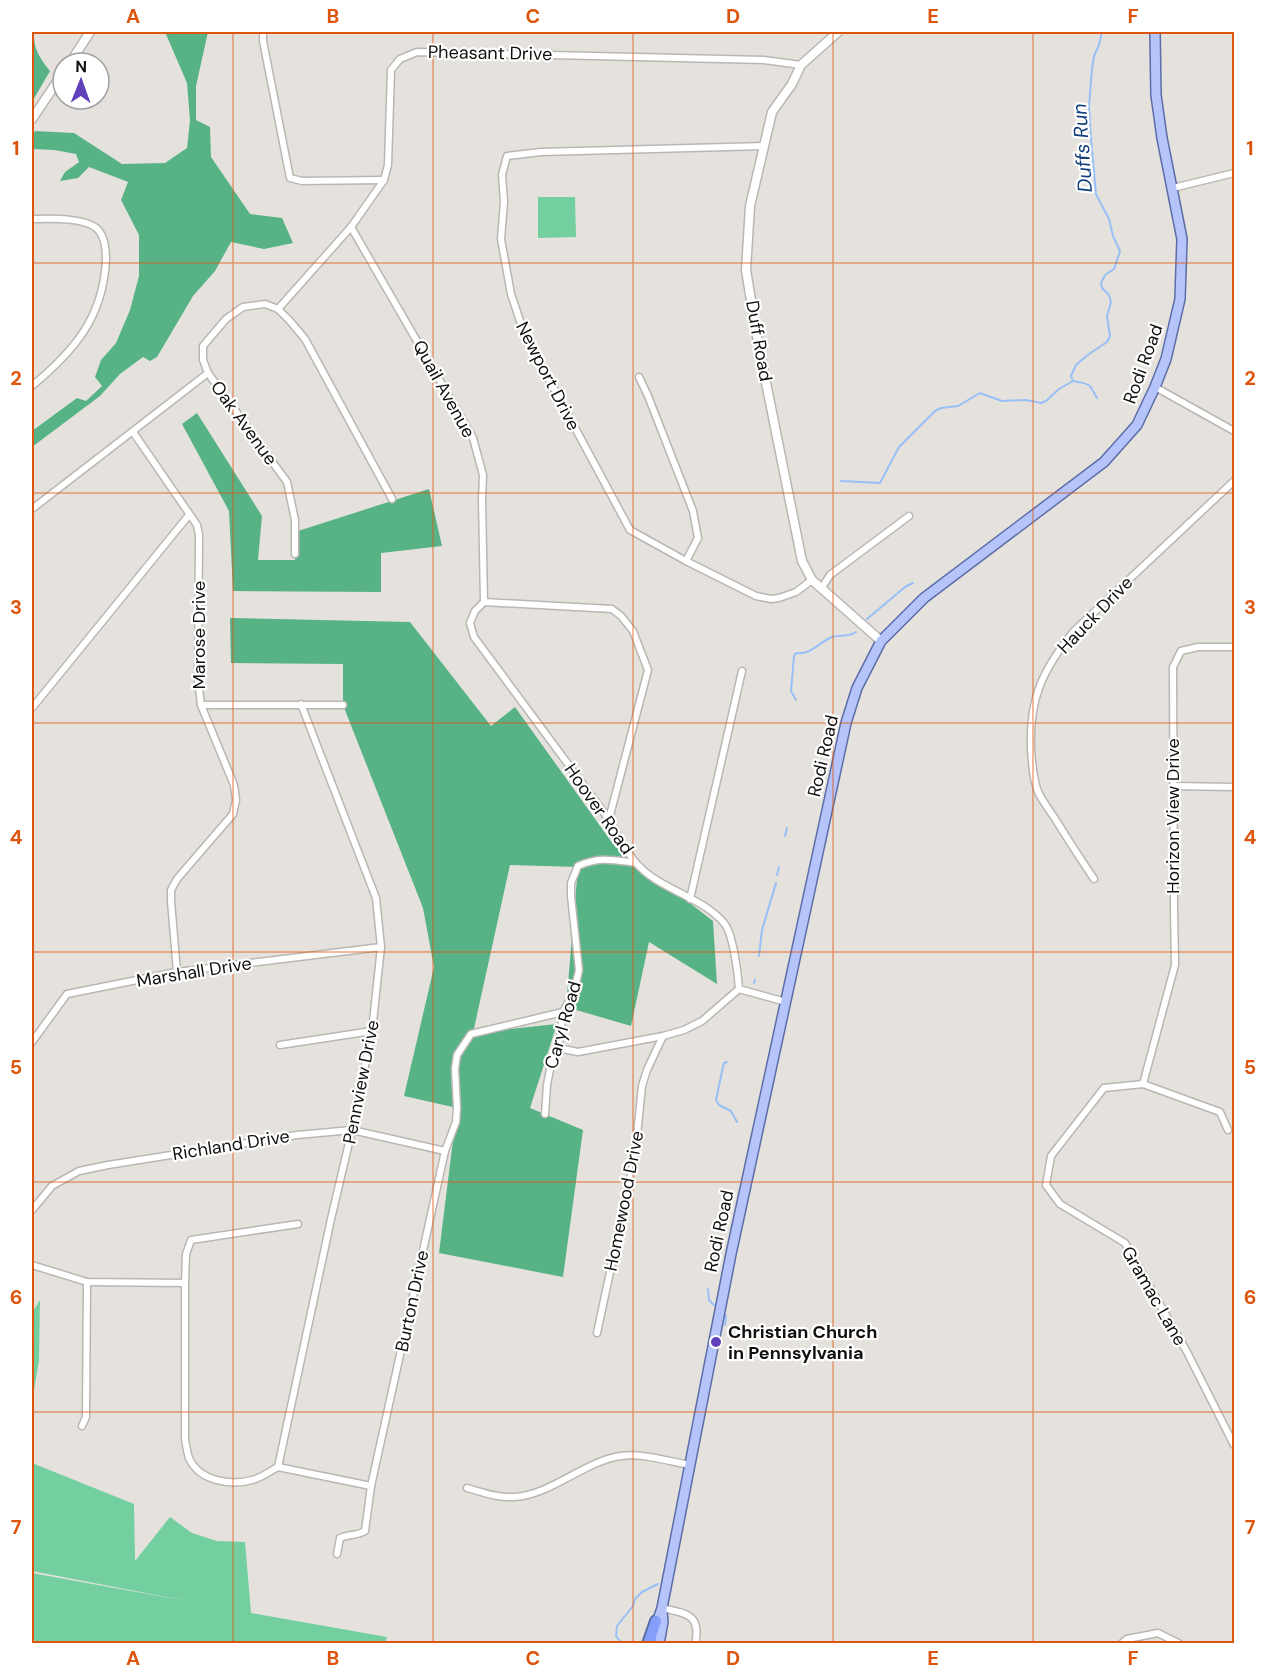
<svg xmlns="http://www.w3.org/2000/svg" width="1266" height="1675" font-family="'DM Sans',sans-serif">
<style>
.green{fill:#73cea0}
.forest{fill:#57b386}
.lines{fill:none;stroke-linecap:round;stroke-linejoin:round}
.stream{stroke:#99bff7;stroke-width:2}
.street-casing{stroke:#bab7b3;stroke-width:9}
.secondary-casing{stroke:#bab7b3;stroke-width:11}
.primary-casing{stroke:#5c6da7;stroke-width:12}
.highway-casing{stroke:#5c6da7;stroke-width:14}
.street{stroke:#fff;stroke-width:6}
.secondary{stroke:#fff;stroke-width:8}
.primary{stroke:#b5c5fc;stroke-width:9}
.highway{stroke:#849ffa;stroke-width:10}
.grid{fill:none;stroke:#dd550c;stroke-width:1.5;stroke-opacity:0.55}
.poi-dot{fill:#6141ba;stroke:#fff;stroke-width:2}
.labels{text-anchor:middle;stroke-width:4.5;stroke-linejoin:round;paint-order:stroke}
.street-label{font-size:18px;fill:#11100e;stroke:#fff}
.poi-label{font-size:18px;font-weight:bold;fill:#11100e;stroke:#fff;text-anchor:start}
.water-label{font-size:20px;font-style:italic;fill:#14407c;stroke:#fff}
.neatline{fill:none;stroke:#dd550c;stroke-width:2}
.grid-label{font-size:20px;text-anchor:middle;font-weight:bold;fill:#dd550c}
</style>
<rect width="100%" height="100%" fill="#e5e2dd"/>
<!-- green -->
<g class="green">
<polygon points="538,197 575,197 576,237 538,238"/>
<polygon points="40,1300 39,1361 32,1401 32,1313"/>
<polygon points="32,1463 134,1504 135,1561 170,1517 192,1533 217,1541 245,1542 251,1613 387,1637 385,1643 36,1643 32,1635 32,1573 192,1602 32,1571"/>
</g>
<!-- forest -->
<g class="forest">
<path d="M32 32H34C33 48 40 59 50 71L32 102Z"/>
<polygon points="165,32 208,32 196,86 196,120 210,127 211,157 250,214 282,218 293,243 264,249 231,242 215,271 193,296 157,357 150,361 143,357 120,374 100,396 32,447 32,431 77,398 86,401 102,386 95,377 101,360 116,343 130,310 139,276 139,235 121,200 128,182 89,167 78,178 60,181 65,172 79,162 76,154 54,150 32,149 32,137 35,131 74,133 122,164 165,163 187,148 190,120 187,83"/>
<polygon points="197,413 262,516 258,560 295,560 295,532 429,489 442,546 381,553 381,592 233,591 229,511 182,424"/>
<polygon points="230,618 410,622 491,726 515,707 613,844 713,921 717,984 649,942 631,1026 566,1007 578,867 510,865 473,1033 557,1024 530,1108 583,1130 563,1277 439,1253 457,1108 404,1096 434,967 423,908 343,705 343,664 231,663"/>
</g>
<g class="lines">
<!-- stream -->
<g class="stream">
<path d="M1097 398C1088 381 1090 385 1073 381L1071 376 1076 365 1089 354 1107 342 1110 336 1107 316 1111 302 1109 295 1102 288 1101 283 1105 275 1114 269 1120 251 1113 236 1109 219 1096 194 1091 139 1089 107 1092 69 1094 56 1099 45 1102 32"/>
<polyline points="841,481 880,483 899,447 935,411 941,408 958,406 980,393 1002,401 1026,400 1041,403 1046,401 1059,389 1073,381"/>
<polyline points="867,619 905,587 913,583"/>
<path d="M796 700 791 691 794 656 796 653C811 655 818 643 832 637 841 634 847 638 856 632"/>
<polyline points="785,836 787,828"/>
<polyline points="777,875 779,867"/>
<polyline points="759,956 762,930 776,883"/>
<polyline points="754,983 755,980"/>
<polyline points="727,1062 724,1063 723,1067 716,1100 719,1105 731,1111 737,1122"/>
<polyline points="708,1289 709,1300 714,1305"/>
<polyline points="723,1313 726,1316 725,1325"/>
<polyline points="622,1644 616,1636 617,1626 633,1606 635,1599 642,1592 658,1584"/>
</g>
<!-- street casing -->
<g class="street-casing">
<g id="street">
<polyline points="263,32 263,41 290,178 302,181 384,180"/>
<polyline points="764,146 541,152 507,156 502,175 504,202 501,239 511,294 524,333 630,530 686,561 756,596 771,599 779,598 796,592 812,580"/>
<polyline points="1173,188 1234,173"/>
<path d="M32 219C49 219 79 217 95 227 105 234 106 250 106 260 103 318 74 351 32 386"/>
<polyline points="351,227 473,438 483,475 482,499 484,602"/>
<polyline points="278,309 351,227 384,180 388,165 391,70 400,59 417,52 764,60 801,65"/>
<polyline points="639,377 648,396 693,511 698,538 686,561"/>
<polyline points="1155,387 1234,431"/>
<polyline points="133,432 197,525 199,535 198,680 201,705 234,785 236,800 233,814 177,879 171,890 171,901 177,972"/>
<polyline points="32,509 208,373"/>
<polyline points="295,554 295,520 287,482 208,373 203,360 203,346 226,319 243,307 265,304 278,309 290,321 305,339 392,499"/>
<polyline points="821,589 830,575 909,516"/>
<polyline points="201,705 343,705"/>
<polyline points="32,708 189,515"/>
<polyline points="1173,786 1234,787"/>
<path d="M609 819 648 670 633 631 621 616 612 609 484 602 475 611 470 623 474 637C517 695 559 752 602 810 614 826 624 850 637 864 660 890 701 896 724 923 733 933 738 974 739 989"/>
<path d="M1094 879C1082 861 1070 843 1059 825 1053 815 1045 805 1039 794 1033 781 1032 763 1031 749 1029 699 1042 671 1073 632L1234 481"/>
<polyline points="690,899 742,671"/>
<polyline points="32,1042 67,994 177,972 381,947"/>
<polyline points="280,1045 372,1031"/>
<polyline points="559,1045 563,1049 578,1052 663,1036 684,1030 702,1021 739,989 786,1002"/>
<polyline points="1143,1084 1175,965 1174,909 1173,667 1181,651 1198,647 1234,647"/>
<path d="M545 1114 547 1085 551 1064 559 1045 563 1012 574 992 579 970 571 896V883L578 866C599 856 614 860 636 863"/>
<polyline points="1228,1130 1220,1112 1143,1084 1104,1088 1051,1156 1046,1185 1060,1204 1125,1243 1187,1352 1234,1445"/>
<polyline points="32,1210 52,1186 79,1171 108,1165 297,1135 352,1130 445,1151"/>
<path d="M298 1224 191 1240 186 1254 185 1283V1439C186 1445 187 1452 189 1458 199 1481 230 1486 252 1480 261 1478 270 1471 278 1467L371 1486"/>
<polyline points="32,1265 87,1282 185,1283"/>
<polyline points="597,1333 635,1155 642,1086 647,1070 663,1036"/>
<polyline points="82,1426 86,1417 87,1282"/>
<polyline points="278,1467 331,1219 352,1130 372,1031 381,947 376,898 301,704"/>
<path d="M467 1488C482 1492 497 1498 513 1497 550 1496 584 1461 621 1456 643 1453 667 1461 690 1465"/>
<path d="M337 1554 340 1538C348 1534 357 1536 365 1531L371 1486 445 1151 456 1122 457 1108 455 1069 457 1055 471 1034 563 1012"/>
<path d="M662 1608C685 1613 702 1614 695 1644"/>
<polyline points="1121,1644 1127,1639 1158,1633 1180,1644"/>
</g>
</g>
<!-- secondary casing -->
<g class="secondary-casing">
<g id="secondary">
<polyline points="838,32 801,65 792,84 772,112 750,206 746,270 759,348 802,561 812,580 881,641"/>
<polyline points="70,63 90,32"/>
<polyline points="32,119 63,73"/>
</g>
</g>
<!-- primary casing -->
<g class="primary-casing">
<g id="primary">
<polyline points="656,1626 662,1608 731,1254 846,723 857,688 881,641 924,598 1104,462 1137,425 1155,387 1166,359 1180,299 1182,239 1162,138 1156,95 1155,32"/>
<polyline points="659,1644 663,1622 662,1610"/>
</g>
</g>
<!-- highway casing -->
<g class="highway-casing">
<polyline id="highway" points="648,1644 656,1621"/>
</g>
<!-- street -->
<use href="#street" class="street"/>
<!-- secondary -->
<use href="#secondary" class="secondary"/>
<!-- primary -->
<use href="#primary" class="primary"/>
<!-- highway -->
<use href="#highway" class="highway"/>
</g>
<!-- grid -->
<path class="grid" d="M233 32V1644M433 32V1644M633 32V1644M833 32V1644M1033 32V1644M32 263H1234M32 493H1234M32 723H1234M32 952H1234M32 1182H1234M32 1412H1234"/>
<!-- markers -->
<circle class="poi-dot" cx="716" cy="1342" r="6"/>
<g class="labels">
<!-- street labels -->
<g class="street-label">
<text transform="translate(490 53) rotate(1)" y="6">Pheasant Drive</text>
<text transform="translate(759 341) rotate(80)" y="6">Duff Road</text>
<text transform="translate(1143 364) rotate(-70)" y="6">Rodi Road</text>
<text transform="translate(548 376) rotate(63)" y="6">Newport Drive</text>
<text transform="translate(444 389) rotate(61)" y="6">Quail Avenue</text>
<text transform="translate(244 423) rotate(54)" y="6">Oak Avenue</text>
<text transform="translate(1095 615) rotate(-46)" y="6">Hauck Drive</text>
<text transform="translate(199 635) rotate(-90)" y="6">Marose Drive</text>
<text transform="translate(823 756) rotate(-77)" y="6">Rodi Road</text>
<text transform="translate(599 809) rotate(55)" y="6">Hoover Road</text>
<text transform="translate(1173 816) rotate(-90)" y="6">Horizon View Drive</text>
<text transform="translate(194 972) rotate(-9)" y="6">Marshall Drive</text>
<text transform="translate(563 1025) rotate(-74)" y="6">Caryl Road</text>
<text transform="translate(361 1082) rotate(-79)" y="6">Pennview Drive</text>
<text transform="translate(231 1145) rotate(-9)" y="6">Richland Drive</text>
<text transform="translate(624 1201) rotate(-79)" y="6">Homewood Drive</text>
<text transform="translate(719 1231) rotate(-78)" y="6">Rodi Road</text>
<text transform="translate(1154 1296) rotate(60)" y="6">Gramac Lane</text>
<text transform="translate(412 1301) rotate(-78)" y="6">Burton Drive</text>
</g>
<!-- poi labels -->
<g class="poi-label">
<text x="728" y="1338">Christian Church<tspan x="728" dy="21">in Pennsylvania</tspan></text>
</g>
<!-- water labels -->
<g class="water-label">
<text transform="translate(1082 148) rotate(-94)" y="7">Duffs Run</text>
</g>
</g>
<!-- border -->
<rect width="1266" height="1675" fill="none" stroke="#ffffff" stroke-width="66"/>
<!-- north arrow -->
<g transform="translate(81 81) rotate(1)"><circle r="28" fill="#ffffff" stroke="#a09f9f" stroke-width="1.5"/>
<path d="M0-4.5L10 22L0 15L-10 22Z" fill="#6141ba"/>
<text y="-9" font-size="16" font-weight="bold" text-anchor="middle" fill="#11100e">N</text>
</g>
<rect x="33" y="33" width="1200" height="1609" class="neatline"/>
<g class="grid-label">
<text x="133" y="23">A</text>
<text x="333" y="23">B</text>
<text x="533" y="23">C</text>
<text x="733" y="23">D</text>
<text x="933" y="23">E</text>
<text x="1133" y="23">F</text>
<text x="16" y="155">1</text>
<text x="1250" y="155">1</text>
<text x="16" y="385">2</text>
<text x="1250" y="385">2</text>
<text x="16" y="614">3</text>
<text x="1250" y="614">3</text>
<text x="16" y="844">4</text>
<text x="1250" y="844">4</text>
<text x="16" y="1074">5</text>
<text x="1250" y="1074">5</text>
<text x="16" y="1304">6</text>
<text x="1250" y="1304">6</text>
<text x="16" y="1534">7</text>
<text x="1250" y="1534">7</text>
<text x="133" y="1665">A</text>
<text x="333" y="1665">B</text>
<text x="533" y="1665">C</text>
<text x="733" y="1665">D</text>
<text x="933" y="1665">E</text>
<text x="1133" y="1665">F</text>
</g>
</svg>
